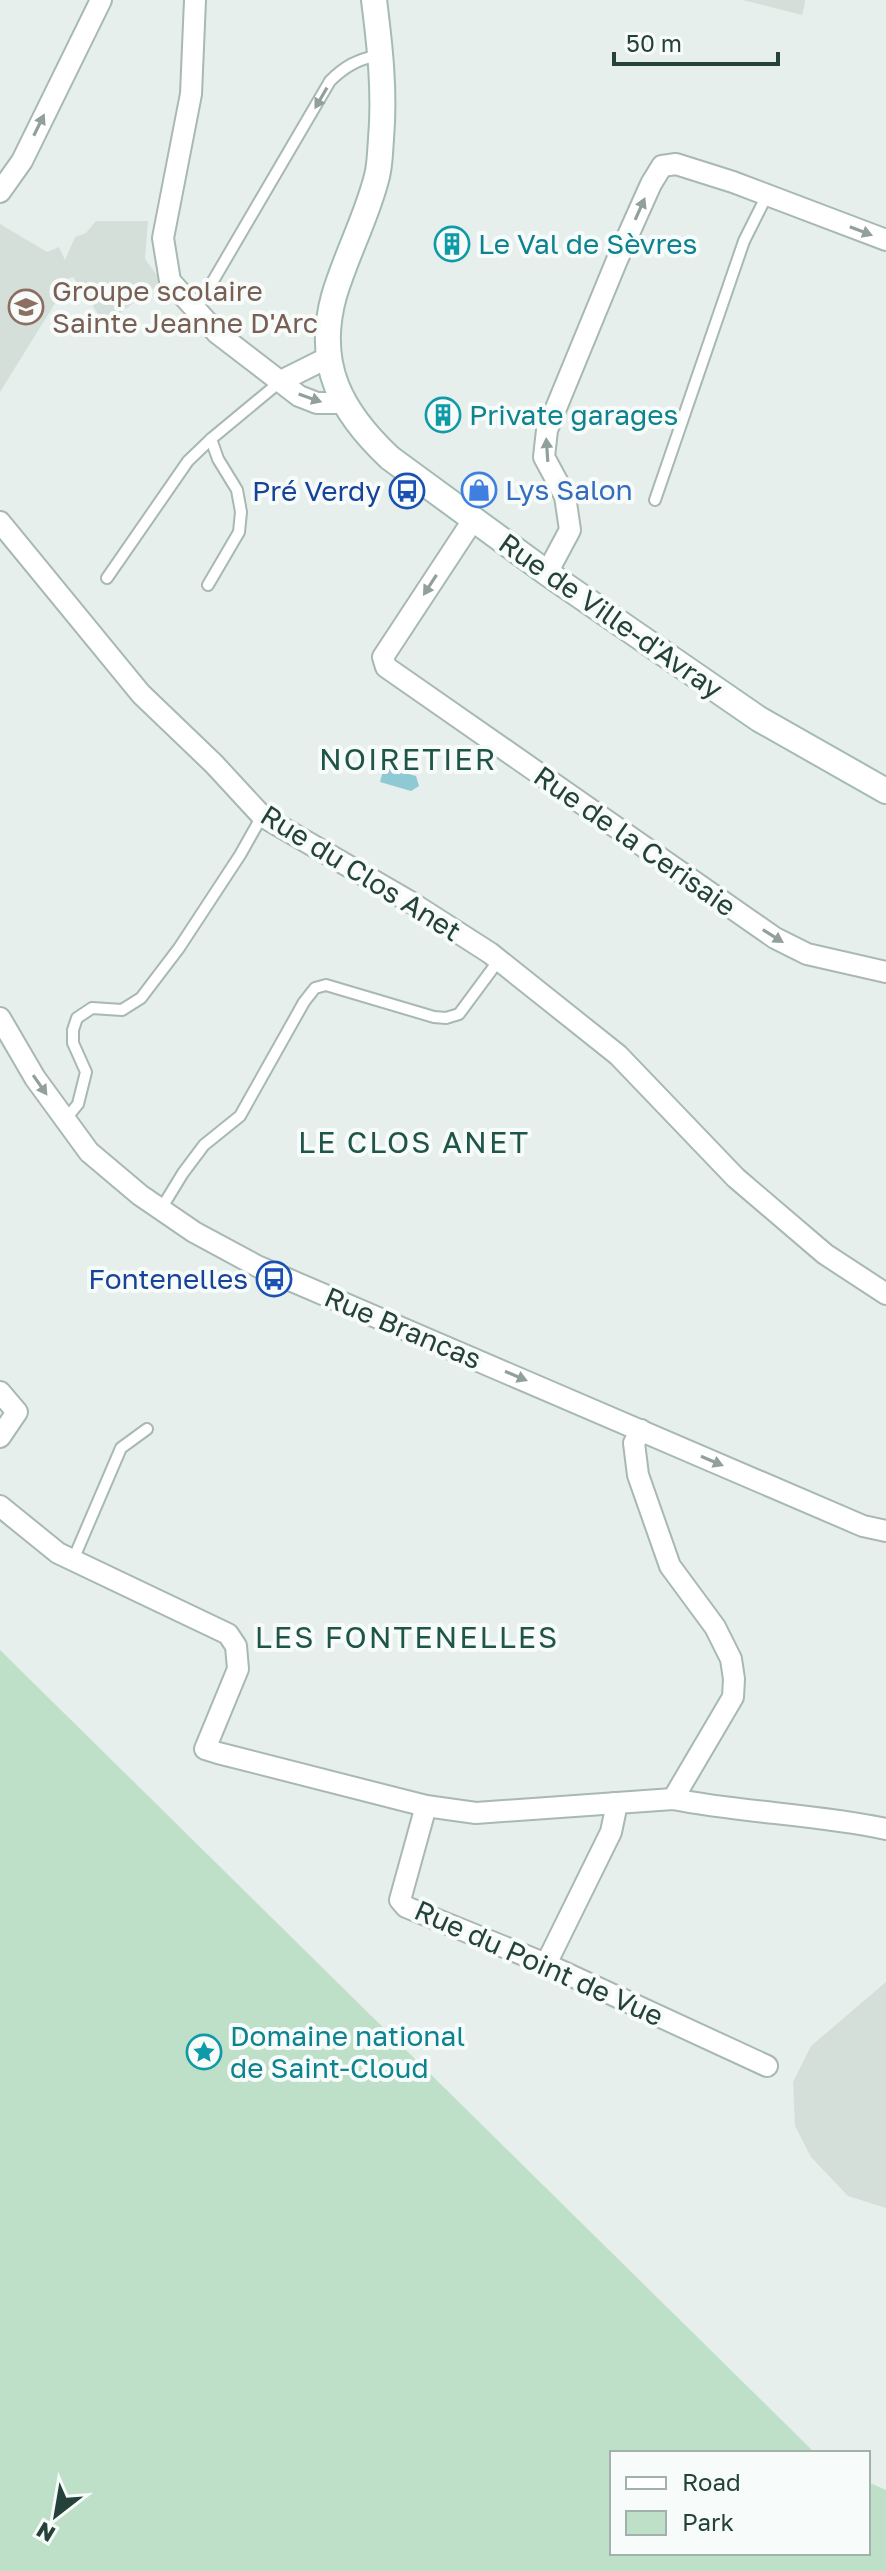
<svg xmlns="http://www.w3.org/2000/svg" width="886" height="2571" font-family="'Golos Text',sans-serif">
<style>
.built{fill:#d4dfda}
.green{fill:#bfe0c8}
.water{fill:#8ec9d4}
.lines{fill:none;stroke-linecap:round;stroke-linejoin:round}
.lane-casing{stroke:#a8b8b2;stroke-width:14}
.street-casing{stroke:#a8b8b2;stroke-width:24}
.secondary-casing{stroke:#a4bbb3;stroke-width:28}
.lane{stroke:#fff;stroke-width:10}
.street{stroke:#fff;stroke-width:20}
.secondary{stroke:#fff;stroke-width:24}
.oneway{fill:#92a09c}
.labels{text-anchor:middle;stroke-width:8;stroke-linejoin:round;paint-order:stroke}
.culture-label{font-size:28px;fill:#0d838f;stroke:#f7fbf9;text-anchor:start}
.education-label{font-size:28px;fill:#785e54;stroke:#f7fbf9;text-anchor:start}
.shop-label{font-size:28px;fill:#366cbe;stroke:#f7fbf9;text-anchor:start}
.transit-label{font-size:28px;fill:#164399;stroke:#f7fbf9;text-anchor:end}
.street-label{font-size:28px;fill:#24423a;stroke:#f7fbf9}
.neighbourhood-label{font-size:30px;letter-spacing:2px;fill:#1f5548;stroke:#f7fbf9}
</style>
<rect width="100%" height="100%" fill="#e6efeb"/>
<!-- built -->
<g class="built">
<polygon points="743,0 805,0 805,3 802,15"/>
<polygon points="96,221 148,221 145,259 162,282 105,324 73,277 57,284 59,297 0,392 0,224 47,252 59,247 65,260 75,237 86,233"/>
<polygon points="886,1982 886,2208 848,2196 811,2157 795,2126 793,2082 811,2046"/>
</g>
<!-- green -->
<polygon class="green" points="0,1650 815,2453 612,2453 612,2553 868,2553 868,2482 886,2490 886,2571 0,2571"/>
<!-- water -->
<polygon class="water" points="384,767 416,776 419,786 411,791 380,782"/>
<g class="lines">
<!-- lane casing -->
<g class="lane-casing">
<g id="lane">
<path d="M196 310 330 81C345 66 357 60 378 55"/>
<polyline points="655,500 744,241 767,195"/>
<polyline points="107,578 188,461 211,439 281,381"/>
<polyline points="208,585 239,532 241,512 237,490 218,459 211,439"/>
<polyline points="66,1119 78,1104 86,1072 73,1043 73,1030 77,1018 92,1008 122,1010 141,998 179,948 240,855 262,816"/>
<polyline points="161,1209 183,1173 204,1145 240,1116 304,1002 315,988 326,985 434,1017 446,1018 459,1014 499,960"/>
<polyline points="73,1560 121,1448 147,1429"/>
</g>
</g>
<!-- street casing -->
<g class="street-casing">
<g id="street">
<polyline points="195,0 191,94 163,238 170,281 217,333 299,396 317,403 343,403"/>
<polyline points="0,192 22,161 101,0"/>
<polyline points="281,381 329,357"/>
<polyline points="473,520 383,657 386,667 775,938 807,954 886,972"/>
<polyline points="0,522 141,694 214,764 262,816 412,903 490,953 618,1055 736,1178 825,1254 886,1294"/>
<polyline points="547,573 570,530 565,496 544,457 547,430 617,260 651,184 662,166 676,164 733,182 886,240"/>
<polyline points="0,1018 35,1078 89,1152 140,1195 194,1232 257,1266 863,1526 886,1531"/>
<polyline points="0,1392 17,1412 0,1437"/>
<polyline points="641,1430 634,1443 638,1475 670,1566 715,1627 731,1659 734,1679 733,1697 673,1799"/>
<path d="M0 1506 58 1553 228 1634 236 1646 238 1669 205 1749 218 1753 426 1806 476 1813 673 1799C744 1813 816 1814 886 1829"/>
<polyline points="426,1806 400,1900 406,1907 546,1964 767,2066"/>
<polyline points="546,1964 611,1832 615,1813 615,1803"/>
</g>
</g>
<!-- secondary casing -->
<g class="secondary-casing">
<path id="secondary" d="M374 0C380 47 385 92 381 139 380 151 380 164 377 176 367 217 346 255 334 296 315 365 341 412 390 458L547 573 759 719 886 791"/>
</g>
<!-- lane -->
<use href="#lane" class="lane"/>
<!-- street -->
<use href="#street" class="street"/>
<!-- secondary -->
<use href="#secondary" class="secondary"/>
</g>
<!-- one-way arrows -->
<defs><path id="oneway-solid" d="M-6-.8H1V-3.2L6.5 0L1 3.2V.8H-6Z" transform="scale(2)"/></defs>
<g class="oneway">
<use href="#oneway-solid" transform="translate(321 98) rotate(120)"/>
<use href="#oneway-solid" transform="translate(39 125) rotate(-64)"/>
<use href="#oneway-solid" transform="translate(640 209) rotate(-66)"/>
<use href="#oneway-solid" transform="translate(861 231) rotate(21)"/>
<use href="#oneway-solid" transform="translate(310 398) rotate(19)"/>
<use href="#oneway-solid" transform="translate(547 450) rotate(-94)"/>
<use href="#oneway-solid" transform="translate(430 585) rotate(123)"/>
<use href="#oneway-solid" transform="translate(773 936) rotate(32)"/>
<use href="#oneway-solid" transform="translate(40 1085) rotate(55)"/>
<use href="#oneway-solid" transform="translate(516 1376) rotate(23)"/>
<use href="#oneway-solid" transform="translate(712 1461) rotate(23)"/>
</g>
<!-- icons -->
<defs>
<g id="building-ring" transform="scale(1.8)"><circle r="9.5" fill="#f7fbf9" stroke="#0f9aa8" stroke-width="1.5"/><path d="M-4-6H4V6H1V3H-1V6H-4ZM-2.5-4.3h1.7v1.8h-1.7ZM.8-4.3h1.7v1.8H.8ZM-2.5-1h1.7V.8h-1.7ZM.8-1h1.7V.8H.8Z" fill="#0f9aa8"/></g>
<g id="school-ring" transform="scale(1.8)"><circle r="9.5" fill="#f7fbf9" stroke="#8d6e63" stroke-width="1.5"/><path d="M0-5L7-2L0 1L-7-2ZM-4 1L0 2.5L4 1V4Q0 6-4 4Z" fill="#8d6e63"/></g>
<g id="shop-ring" transform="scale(1.8)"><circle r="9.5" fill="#f7fbf9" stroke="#3f7fe0" stroke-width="1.5"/><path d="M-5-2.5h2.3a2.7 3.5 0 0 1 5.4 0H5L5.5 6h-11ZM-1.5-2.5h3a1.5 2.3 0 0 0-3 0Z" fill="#3f7fe0"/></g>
<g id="bus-ring" transform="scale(1.8)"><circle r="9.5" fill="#f7fbf9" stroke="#1a4fb4" stroke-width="1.5"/><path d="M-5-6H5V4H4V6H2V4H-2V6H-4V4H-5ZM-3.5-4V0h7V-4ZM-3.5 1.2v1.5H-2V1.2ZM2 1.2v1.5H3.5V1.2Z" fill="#1a4fb4"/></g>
<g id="sight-ring" transform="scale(1.8)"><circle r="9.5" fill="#f7fbf9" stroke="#0f9aa8" stroke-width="1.5"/><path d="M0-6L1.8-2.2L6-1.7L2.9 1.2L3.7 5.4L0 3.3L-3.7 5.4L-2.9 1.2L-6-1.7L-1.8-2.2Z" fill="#0f9aa8"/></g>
</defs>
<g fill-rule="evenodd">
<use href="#building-ring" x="452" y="244"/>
<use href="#school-ring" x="26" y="307"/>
<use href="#building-ring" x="443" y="415"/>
<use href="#shop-ring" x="479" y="490"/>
<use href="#bus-ring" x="407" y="491"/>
<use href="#bus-ring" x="274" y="1279"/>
<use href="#sight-ring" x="204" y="2052"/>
</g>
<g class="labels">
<!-- culture labels -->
<g class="culture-label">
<text x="478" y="254">Le Val de Sèvres</text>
<text x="469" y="425">Private garages</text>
<text x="230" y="2046">Domaine national<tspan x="230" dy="32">de Saint-Cloud</tspan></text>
</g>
<!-- education labels -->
<g class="education-label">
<text x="52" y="301">Groupe scolaire<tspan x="52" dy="32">Sainte Jeanne D'Arc</tspan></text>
</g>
<!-- shop labels -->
<g class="shop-label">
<text x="505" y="500">Lys Salon</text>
</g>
<!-- transit labels -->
<g class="transit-label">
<text x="381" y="501">Pré Verdy</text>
<text x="248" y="1289">Fontenelles</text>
</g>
<!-- street labels -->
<g class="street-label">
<text transform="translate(611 616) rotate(35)" y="10">Rue de Ville-d'Avray</text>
<text transform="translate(635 841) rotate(35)" y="10">Rue de la Cerisaie</text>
<text transform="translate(361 873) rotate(32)" y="10">Rue du Clos Anet</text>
<text transform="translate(403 1328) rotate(23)" y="10">Rue Brancas</text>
<text transform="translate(539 1963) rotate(24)" y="10">Rue du Point de Vue</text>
</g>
<!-- neighbourhood labels -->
<g class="neighbourhood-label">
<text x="408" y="770">NOIRETIER</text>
<text x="414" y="1153">LE CLOS ANET</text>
<text x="407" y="1648">LES FONTENELLES</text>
</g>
</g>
<!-- legend -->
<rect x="610" y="2451" width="260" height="104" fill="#f7fbf9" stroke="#a3b1ad" stroke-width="2"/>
<rect x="626" y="2477" width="40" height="12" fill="#ffffff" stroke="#a3b1ad" stroke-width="2"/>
<text x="682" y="2491" font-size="24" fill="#24423a">Road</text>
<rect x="626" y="2511" width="40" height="24" fill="#bfe0c8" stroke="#a3b1ad" stroke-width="2"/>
<text x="682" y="2531" font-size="24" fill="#24423a">Park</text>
<!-- north arrow -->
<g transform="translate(56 2515) rotate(211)" stroke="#f7fbf9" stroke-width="6" paint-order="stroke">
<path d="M0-6L14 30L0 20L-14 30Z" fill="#24423a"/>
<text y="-12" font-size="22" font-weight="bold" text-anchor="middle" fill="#24423a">N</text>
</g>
<!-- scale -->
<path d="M614 52v12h164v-12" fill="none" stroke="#24423a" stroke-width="4"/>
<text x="626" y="52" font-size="24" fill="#24423a" stroke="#f7fbf9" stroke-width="6" paint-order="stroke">50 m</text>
</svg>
